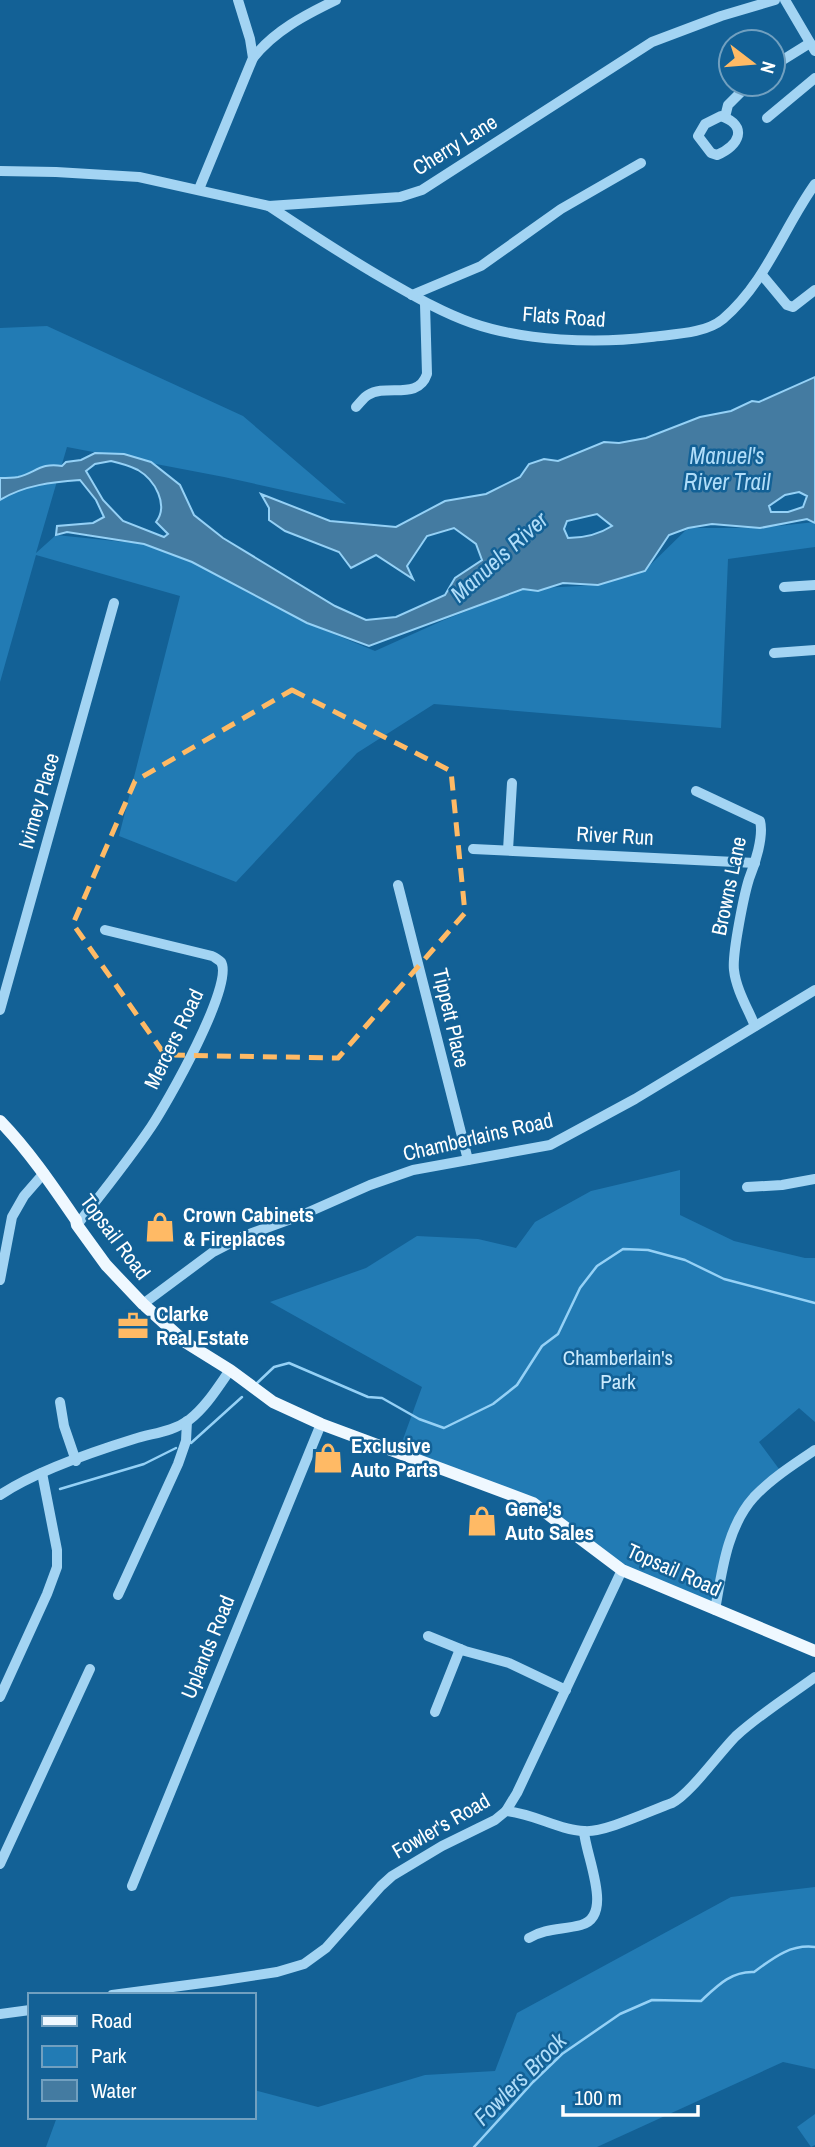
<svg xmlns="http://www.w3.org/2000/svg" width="815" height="2147" font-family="'Archivo Narrow',sans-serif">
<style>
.green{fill:#227bb4}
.water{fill:#447ba1;stroke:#95d1f6;stroke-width:2;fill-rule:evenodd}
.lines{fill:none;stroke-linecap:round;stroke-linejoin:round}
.stream{stroke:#95d1f6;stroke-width:2.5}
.minor{stroke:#a3d4f3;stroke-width:10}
.major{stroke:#eff8ff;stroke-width:12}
.marked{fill:none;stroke:#ffba65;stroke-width:5;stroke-dasharray:14 9;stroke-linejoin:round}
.labels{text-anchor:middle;stroke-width:5;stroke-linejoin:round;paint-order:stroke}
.street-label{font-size:21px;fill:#fff;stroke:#136196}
.poi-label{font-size:21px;font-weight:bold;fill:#fff;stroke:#136196;text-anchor:start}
.park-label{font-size:21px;fill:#cbeafd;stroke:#136196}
.water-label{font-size:23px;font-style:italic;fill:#b0ddf9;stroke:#136196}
</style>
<rect width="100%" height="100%" fill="#136196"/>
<!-- green -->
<g class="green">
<polygon points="47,326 243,416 346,504 224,477 67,447 36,553 56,535 144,544 192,562 307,623 375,651 444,620 523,589 598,585 644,571 688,528 760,528 815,522 815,547 728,559 721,728 434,704 357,753 236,882 119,836 180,596 36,555 0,682 0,328"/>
<polygon points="680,1170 680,1215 734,1241 805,1258 815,1258 815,1422 799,1408 759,1442 782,1473 753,1498 733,1531 715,1610 622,1570 532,1503 398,1453 422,1387 270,1302 366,1268 417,1236 478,1239 516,1248 535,1222 591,1191"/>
<polygon points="815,1887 815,2069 783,2062 597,2147 46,2147 57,2117 254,2117 254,2090 318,2107 425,2075 495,2071 517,2013 731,1897"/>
<polygon points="815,2114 815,2145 811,2147 797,2127"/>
</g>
<!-- water -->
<path class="water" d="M815 377V523L807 519 760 528 712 524 688 528 669 535 645 571 598 585 563 583 538 591 523 589 369 646 307 623 192 562 144 544 67 532 56 535 57 526 93 523 104 517 96 500 80 480C53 482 24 485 0 500V478C6 478 12 478 18 477 35 473 41 462 62 466L66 462 81 460 95 453 124 454 151 462 180 485 194 515 223 538 335 606 366 620 396 617 445 595 455 578 482 560 476 544 454 528 427 536 407 566 413 579 376 555 351 568 339 552 285 531 269 520V508L261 494 330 521 396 527 445 501 486 494 520 477 529 464 544 459 558 461 604 442 619 443 646 438 700 417 731 411 752 401 759 402ZM111 461C120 463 130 466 138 470 155 480 169 505 156 522L168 534 164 537 123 521 103 500 86 471 95 464ZM799 492 807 496 803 507 788 512H771L769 506 785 495ZM597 514 612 526C598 535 584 538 568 538L564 529 567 521Z"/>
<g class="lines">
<!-- stream -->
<g class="stream">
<polyline points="256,1384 274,1367 289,1363 368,1397 382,1398 419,1419 444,1428 493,1404 517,1385 542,1346 558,1334 580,1288 597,1266 623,1249 648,1250 685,1260 724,1279 815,1303"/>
<polyline points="191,1443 242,1397"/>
<polyline points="60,1489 144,1464 176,1448"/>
<path d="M474 2147 533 2082 562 2054 620 2014 652 2000 701 2001C717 1986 731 1971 754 1972 773 1958 790 1944 815 1947"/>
</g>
<!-- minor -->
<g class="minor">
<polyline points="785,0 815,51"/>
<path d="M253 58C274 31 305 15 336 0"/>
<polyline points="773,66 810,43"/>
<path d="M721 116C749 126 739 146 717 155L711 153 698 136 705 124Z"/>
<polyline points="725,117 728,105 749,84"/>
<polyline points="767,118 815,78"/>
<polyline points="0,171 56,172 139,177 269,206 400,197 422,190 652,42 721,16 775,0"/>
<polyline points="199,189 253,58 250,39 238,0"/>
<path d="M269 206C308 232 346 257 386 280 414 296 441 312 472 323 524 341 596 344 651 337 673 334 705 334 723 319 766 282 783 229 815 184"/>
<polyline points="762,275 787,305 793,307 815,290"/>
<polyline points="412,295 481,266 561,209 641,163"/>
<path d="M356 407C360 403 364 397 368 395 387 383 418 401 427 374L425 304"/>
<polyline points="784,587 815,585"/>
<polyline points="774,653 815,650"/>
<path d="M696 791 760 821C764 836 755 864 749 879 744 895 732 954 734 970 736 989 748 1009 755 1026"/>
<polyline points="473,849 755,863"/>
<polyline points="508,850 512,783"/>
<polyline points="398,885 468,1160"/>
<polyline points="0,1010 114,603"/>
<polyline points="747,1187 782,1185 815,1179"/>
<path d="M77 1225C102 1193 128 1161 151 1127 166 1105 235 984 221 962 220 961 213 956 212 956L105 930"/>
<polyline points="0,1280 12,1217 24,1196 44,1173"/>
<polyline points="143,1304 213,1252 244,1236 302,1215 370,1185 413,1170 550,1145 635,1099 815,990"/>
<polyline points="60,1402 64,1426 76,1461"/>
<path d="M0 1495C36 1471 92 1452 134 1439 153 1433 172 1432 189 1420 206 1407 218 1387 230 1370"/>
<polyline points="118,1595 178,1464 186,1441 187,1421"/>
<path d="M715 1610C722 1571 727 1527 754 1497 771 1479 794 1464 815 1450"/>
<polyline points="428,1636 465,1651 509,1663 566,1690"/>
<polyline points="0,1697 47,1594 57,1567 57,1550 42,1473"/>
<polyline points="435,1712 460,1649"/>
<polyline points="506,1811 517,1793 622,1570"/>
<polyline points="0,1864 90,1669"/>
<polyline points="132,1886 321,1424"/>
<path d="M529 1938C546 1928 562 1930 581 1925 615 1916 585 1855 584 1831"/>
<path d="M112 1995 218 1981 277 1972 304 1964 326 1948 381 1886 392 1876 442 1846 495 1820 506 1811C533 1813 558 1830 584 1831 604 1833 652 1810 672 1803 690 1794 719 1753 736 1736 760 1714 789 1696 815 1677"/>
<polyline points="0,2014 30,2010"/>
</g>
<!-- major -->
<path class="major" d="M0 1121C29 1151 52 1185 76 1220L77 1225 106 1265 143 1304 185 1342 230 1370 273 1402 321 1424 533 1503 622 1570 815 1651"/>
</g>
<!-- marked area -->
<path class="marked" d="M292 690 451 771 465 913 338 1058 165 1055 73 924 135 781Z"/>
<!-- icons -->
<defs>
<g id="shop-bare" transform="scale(2.415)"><path d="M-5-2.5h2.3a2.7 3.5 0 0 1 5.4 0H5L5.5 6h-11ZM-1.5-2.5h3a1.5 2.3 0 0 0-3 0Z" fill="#ffba65" stroke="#136196" stroke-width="2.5" paint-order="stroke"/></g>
<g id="office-bare" transform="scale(2.415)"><path d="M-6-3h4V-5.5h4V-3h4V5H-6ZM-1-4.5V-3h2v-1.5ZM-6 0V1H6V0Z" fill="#ffba65" stroke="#136196" stroke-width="2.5" paint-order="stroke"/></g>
</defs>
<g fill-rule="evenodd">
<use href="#shop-bare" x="160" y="1227"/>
<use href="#office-bare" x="133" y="1326"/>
<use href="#shop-bare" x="328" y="1458"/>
<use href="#shop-bare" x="482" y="1521"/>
</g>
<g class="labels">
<!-- street labels -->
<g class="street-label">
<text transform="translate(455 145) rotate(-32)" y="7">Cherry Lane</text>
<text transform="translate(564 317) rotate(4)" y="7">Flats Road</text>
<text transform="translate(39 801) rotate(-74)" y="7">Ivimey Place</text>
<text transform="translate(615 836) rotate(3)" y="7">River Run</text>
<text transform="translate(729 886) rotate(-78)" y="7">Browns Lane</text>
<text transform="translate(451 1018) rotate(77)" y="7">Tippett Place</text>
<text transform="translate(174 1039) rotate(-64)" y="7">Mercers Road</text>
<text transform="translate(478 1137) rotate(-13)" y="7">Chamberlains Road</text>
<text transform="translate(115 1237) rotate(53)" y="7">Topsail Road</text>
<text transform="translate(674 1570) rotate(24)" y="7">Topsail Road</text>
<text transform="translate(208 1647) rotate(-68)" y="7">Uplands Road</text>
<text transform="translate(441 1826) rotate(-30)" y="7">Fowler's Road</text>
</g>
<!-- poi labels -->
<g class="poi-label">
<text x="183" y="1222">Crown Cabinets<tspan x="183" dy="24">&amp; Fireplaces</tspan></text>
<text x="156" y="1321">Clarke<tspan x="156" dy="24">Real Estate</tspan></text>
<text x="351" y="1453">Exclusive<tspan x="351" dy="24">Auto Parts</tspan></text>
<text x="505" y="1516">Gene's<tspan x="505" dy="24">Auto Sales</tspan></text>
</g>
<!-- park labels -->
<g class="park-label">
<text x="618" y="1365">Chamberlain's<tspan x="618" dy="24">Park</tspan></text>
</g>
<!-- water labels -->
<g class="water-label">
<text x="727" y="464">Manuel's<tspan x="727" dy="26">River Trail</tspan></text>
<text transform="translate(499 557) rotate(-42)" y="8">Manuels River</text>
<text transform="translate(520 2079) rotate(-45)" y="8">Fowlers Brook</text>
</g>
</g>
<!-- legend -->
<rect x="28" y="1993" width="228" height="126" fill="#136196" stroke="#71a0c0" stroke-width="2"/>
<rect x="42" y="2016" width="35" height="10" fill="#eff8ff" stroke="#71a0c0" stroke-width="2"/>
<text x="91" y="2028" font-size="21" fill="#ffffff">Road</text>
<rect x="42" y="2046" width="35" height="21" fill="#227bb4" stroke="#71a0c0" stroke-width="2"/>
<text x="91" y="2063" font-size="21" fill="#ffffff">Park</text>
<rect x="42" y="2080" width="35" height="21" fill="#447ba1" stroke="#71a0c0" stroke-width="2"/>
<text x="91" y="2098" font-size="21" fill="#ffffff">Water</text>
<!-- north arrow -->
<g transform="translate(752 63) rotate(106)"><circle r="33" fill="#136196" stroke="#71a0c0" stroke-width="2"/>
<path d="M0-5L12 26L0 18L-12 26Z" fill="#ffba65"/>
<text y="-10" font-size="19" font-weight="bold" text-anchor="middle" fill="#ffffff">N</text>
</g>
<!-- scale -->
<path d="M563 2105v10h135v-10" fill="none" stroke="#ffffff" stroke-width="3.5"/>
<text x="574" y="2105" font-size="21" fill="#ffffff" stroke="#136196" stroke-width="5" paint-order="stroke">100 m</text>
</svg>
